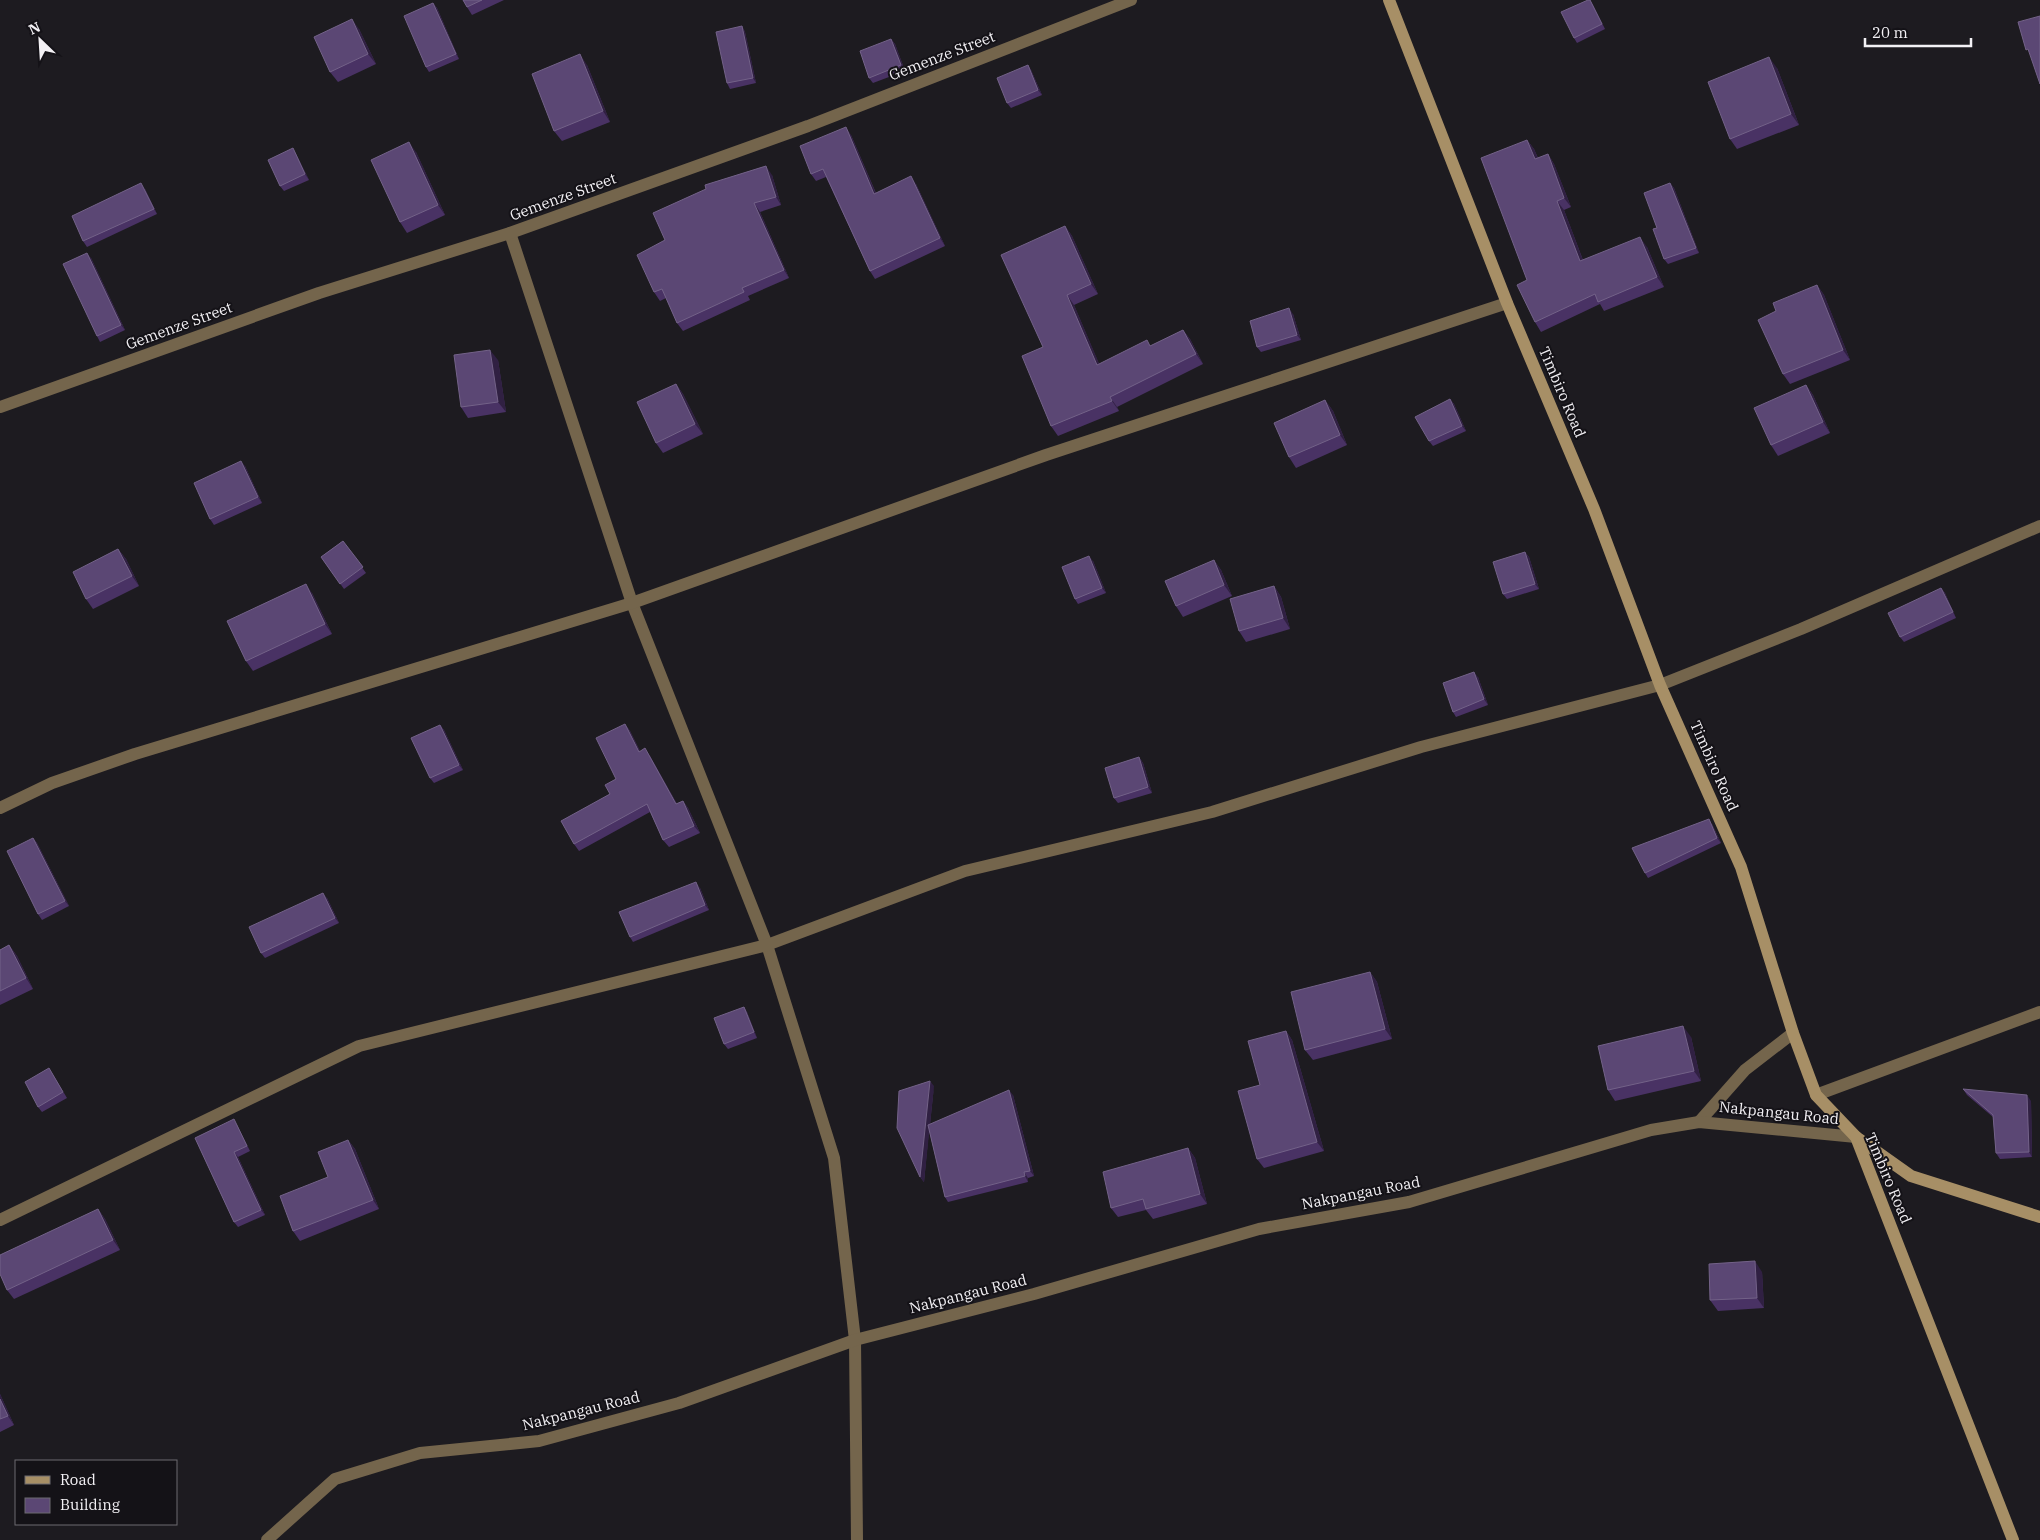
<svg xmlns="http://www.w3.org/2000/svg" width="2040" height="1540" font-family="'IBM Plex Serif',serif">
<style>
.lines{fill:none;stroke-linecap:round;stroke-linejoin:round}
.street{stroke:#74654c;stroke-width:12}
.secondary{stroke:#a78f66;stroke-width:12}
.wall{fill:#493264}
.shaded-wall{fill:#302042}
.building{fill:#5b4774;stroke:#736288}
.labels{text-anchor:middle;stroke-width:4;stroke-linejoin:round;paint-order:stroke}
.street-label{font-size:15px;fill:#f3f1f5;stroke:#141217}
</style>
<rect width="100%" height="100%" fill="#1d1b20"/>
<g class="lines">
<!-- street -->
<g class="street">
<polyline points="510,233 632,603 767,945 834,1158 855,1340 857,1540"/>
<polyline points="0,407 319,293 510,233 808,126 1131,0"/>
<polyline points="0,808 52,783 135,754 632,603 1046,455 1507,303"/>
<polyline points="1816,1095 2040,1012"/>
<polyline points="1699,1122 1745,1070 1793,1033"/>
<polyline points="0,1220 359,1046 767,945 965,871 1212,812 1421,747 1660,685 1801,629 2040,526"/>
<polyline points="267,1540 335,1479 420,1453 539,1441 679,1403 855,1340 1034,1294 1259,1229 1409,1202 1651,1130 1699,1122 1856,1137"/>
</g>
<!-- secondary -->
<g class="secondary">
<polyline points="1389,0 1507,303 1594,509 1660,685 1741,867 1793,1033 1816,1095 1856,1137 2013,1540"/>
<polyline points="1856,1137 1911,1176 2040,1217"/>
</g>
</g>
<!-- wall -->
<g class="wall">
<polygon points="463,0 504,0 472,15 467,7"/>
<polygon points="1590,0 1593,5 1605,29 1577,43 1574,38"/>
<polygon points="433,3 437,8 459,59 429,72 426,67"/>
<polygon points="742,26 745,32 756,83 730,89 727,83"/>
<polygon points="359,29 376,64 338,82 330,72"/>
<polygon points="891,39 895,44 905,71 873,83 869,78"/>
<polygon points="587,65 610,122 562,141 554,131"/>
<polygon points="1028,65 1031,70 1042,95 1011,108 1007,103"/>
<polygon points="1777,68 1799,125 1737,149 1730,139"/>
<polygon points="851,135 876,193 916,184 945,246 875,279 870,271 826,177 816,181 811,174"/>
<polygon points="1527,140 1534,149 1538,158 1548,154 1554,164 1571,207 1564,210 1583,260 1647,247 1664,287 1604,311 1600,304 1541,332 1535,322 1527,280"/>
<polygon points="416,152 445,215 407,233 400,222"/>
<polygon points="296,154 309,180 284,191 280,186"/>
<polygon points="772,175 781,205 760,212 789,278 748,296 750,300 683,331 677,323 666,298 660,301 654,292 665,240"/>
<polygon points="1670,183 1674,188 1699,253 1668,264 1664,259 1657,228"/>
<polygon points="145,189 157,214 87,247 83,241"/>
<polygon points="1065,226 1072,236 1098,294 1074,305 1099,364 1151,346 1183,330 1190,339 1203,364 1117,407 1119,411 1058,436 1051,426 1043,347"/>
<polygon points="91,258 125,330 100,342 97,336"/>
<polygon points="1817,285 1824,295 1850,360 1790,384 1783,374 1776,311"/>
<polygon points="1293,314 1301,340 1261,352 1257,347"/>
<polygon points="498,360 506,412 468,418 461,407"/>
<polygon points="676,384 683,394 703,434 663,453 656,443"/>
<polygon points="1806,385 1813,395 1830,433 1778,456 1771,445"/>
<polygon points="1450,399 1454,404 1466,431 1433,446 1429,441"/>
<polygon points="1325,400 1333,411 1347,445 1296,468 1289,457"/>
<polygon points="245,466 262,503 214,525 210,519"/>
<polygon points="343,541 366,573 344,589 321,557"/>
<polygon points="118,549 126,559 139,586 93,609 86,599"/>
<polygon points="1525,552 1529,557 1539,589 1507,599 1503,594"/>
<polygon points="1214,560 1221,570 1232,596 1183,617 1176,606"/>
<polygon points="1093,561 1106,593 1078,604 1075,599"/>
<polygon points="1274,586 1281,597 1290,629 1246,642 1239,631"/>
<polygon points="1941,588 1945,593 1956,618 1904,642 1900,637"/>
<polygon points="312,593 332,634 253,671 246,661"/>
<polygon points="1478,677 1488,705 1456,717 1453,712"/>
<polygon points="625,724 630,731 640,751 650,756 677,804 683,801 688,808 700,833 669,847 663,840 650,812 579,851 574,844 610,794 616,779"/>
<polygon points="440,725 444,730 463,770 434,783 430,778"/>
<polygon points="1139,757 1143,763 1152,793 1118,803 1114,798"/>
<polygon points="1712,824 1721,843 1648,878 1645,873"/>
<polygon points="33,838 37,843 69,906 42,920 38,914"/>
<polygon points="700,888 709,910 633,942 630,937"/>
<polygon points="327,898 339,923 265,958 261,953"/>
<polygon points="9,945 17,956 33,989 0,1005 0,950"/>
<polygon points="1370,972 1377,982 1392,1039 1313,1060 1305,1050"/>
<polygon points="744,1007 747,1012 757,1038 728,1049 724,1044"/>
<polygon points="1286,1031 1292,1040 1324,1151 1264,1168 1257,1159 1260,1085"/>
<polygon points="1691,1037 1701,1081 1615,1101 1608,1090"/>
<polygon points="49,1068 67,1098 42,1112 38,1107"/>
<polygon points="934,1086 930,1124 1013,1095 1034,1176 1028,1178 1028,1182 948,1202 945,1197 929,1130 924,1182 920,1177"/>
<polygon points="1963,1089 2031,1101 2032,1157 2000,1159 1996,1153 1993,1117 1967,1095"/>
<polygon points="237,1125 250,1151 238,1157 265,1215 238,1227 234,1222 195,1138"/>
<polygon points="348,1140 355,1149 379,1209 300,1241 293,1231 328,1177"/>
<polygon points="1188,1148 1195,1158 1207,1204 1153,1219 1146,1210 1118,1217 1111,1208"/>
<polygon points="98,1209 105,1219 120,1250 14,1299 7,1290"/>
<polygon points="1762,1272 1764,1308 1718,1311 1710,1300"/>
<polygon points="0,1394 14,1425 0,1432"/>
</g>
<!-- shaded-wall -->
<g class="shaded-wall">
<polygon points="433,3 437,8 459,59 456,54"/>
<polygon points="352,19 359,29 376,64 368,54"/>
<polygon points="742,26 745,32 756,83 753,78"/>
<polygon points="891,39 895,44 905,71 901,65"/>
<polygon points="580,54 587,65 610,122 603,111"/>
<polygon points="1769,57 1777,68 1799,125 1791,114"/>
<polygon points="1028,65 1031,70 1042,95 1038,90"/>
<polygon points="846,127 851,135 879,201 874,194"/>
<polygon points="1527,140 1534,149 1542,168 1535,159"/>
<polygon points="409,142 416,152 445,215 438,205"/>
<polygon points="293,148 309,180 305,174"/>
<polygon points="1548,154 1554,164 1571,207 1564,198"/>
<polygon points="766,166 772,175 781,205 776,197"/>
<polygon points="911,176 916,184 945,246 940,238"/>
<polygon points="141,183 145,189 157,214 154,209"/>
<polygon points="1670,183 1674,188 1699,253 1696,248"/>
<polygon points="1557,201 1564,210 1587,271 1580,261"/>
<polygon points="754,203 760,212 789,278 784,270"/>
<polygon points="1065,226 1072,236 1098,294 1091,284"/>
<polygon points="1640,237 1647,247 1664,287 1657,277"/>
<polygon points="87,253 91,258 125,330 121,325"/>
<polygon points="1817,285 1824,295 1850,360 1843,350"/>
<polygon points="1067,295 1074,305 1104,375 1097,365"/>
<polygon points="1289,308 1293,314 1301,340 1297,335"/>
<polygon points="1183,330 1190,339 1203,364 1196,354"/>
<polygon points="490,350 498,360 506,412 498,402"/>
<polygon points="676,384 683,394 703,434 695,424"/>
<polygon points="1806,385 1813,395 1830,433 1823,422"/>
<polygon points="1110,397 1117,407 1119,411 1112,401"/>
<polygon points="1450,399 1454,404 1466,431 1462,426"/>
<polygon points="1325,400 1333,411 1347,445 1340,435"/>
<polygon points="241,461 245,466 262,503 258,497"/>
<polygon points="118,549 126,559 139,586 132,576"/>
<polygon points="1525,552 1529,557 1539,589 1535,584"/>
<polygon points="1089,556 1093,561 1106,593 1102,588"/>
<polygon points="1214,560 1221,570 1232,596 1224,585"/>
<polygon points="306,584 312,593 332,634 325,624"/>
<polygon points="1274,586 1281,597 1290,629 1283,618"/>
<polygon points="1941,588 1945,593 1956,618"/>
<polygon points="1474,672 1478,677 1488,705 1484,699"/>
<polygon points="625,724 630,731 644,759 639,752"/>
<polygon points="440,725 444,730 463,770 459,765"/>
<polygon points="645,748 650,756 681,811 676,804"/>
<polygon points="1139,757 1143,763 1152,793 1148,787"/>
<polygon points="683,801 688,808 700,833 694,826"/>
<polygon points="1709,819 1712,824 1721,843 1717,838"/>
<polygon points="33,838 37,843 69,906 65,901"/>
<polygon points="696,882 700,888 709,910 705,905"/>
<polygon points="323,893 327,898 339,923 335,918"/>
<polygon points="9,945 17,956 33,989 26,978"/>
<polygon points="1370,972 1377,982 1392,1039 1385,1029"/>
<polygon points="744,1007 747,1012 757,1038 754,1032"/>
<polygon points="1683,1026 1691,1037 1701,1081 1694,1071"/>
<polygon points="1286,1031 1292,1040 1324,1151 1317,1142"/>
<polygon points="930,1081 934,1086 924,1182 920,1177"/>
<polygon points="1009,1090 1013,1095 1034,1176 1030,1171"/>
<polygon points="2027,1095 2031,1101 2032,1157 2029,1152"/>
<polygon points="348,1140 355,1149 379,1209 373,1200"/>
<polygon points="1188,1148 1195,1158 1207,1204 1200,1194"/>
<polygon points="234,1152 238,1157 265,1215 261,1210"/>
<polygon points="1024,1172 1028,1178 1028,1182 1025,1176"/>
<polygon points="98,1209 105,1219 120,1250 113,1240"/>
<polygon points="1755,1261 1762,1272 1764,1308 1757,1298"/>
<polygon points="0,1394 14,1425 8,1416 0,1399"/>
</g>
<!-- building -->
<g class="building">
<polygon points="463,0 482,0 467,7"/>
<polygon points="1588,0 1590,0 1602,24 1574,38 1561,12"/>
<polygon points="433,3 456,54 426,67 404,16"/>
<polygon points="2040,16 2040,84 2028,49 2026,50 2018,22"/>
<polygon points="352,19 368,54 330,72 314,37"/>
<polygon points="742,26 753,78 727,83 716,32"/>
<polygon points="891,39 901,65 869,78 860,51"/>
<polygon points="580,54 603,111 554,131 532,74"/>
<polygon points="1769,57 1791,114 1730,139 1708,82"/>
<polygon points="1028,65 1038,90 1007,103 997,78"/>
<polygon points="846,127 874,194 911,176 940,238 870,271 823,169 811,174 800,146"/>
<polygon points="1527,140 1535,159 1548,154 1564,198 1557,201 1580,261 1640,237 1657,277 1598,302 1595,294 1535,322 1517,285 1527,280 1481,158"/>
<polygon points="409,142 438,205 400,222 371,160"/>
<polygon points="293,148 305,174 280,186 268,160"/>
<polygon points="766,166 776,197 754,203 784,270 742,288 744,292 677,323 662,289 654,292 637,255 665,240 653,213 706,189 705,185"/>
<polygon points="141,183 154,209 83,241 72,216"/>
<polygon points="1670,183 1696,248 1664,259 1653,229 1657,228 1644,193"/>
<polygon points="1065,226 1091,284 1067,295 1097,365 1147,340 1150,346 1183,330 1196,354 1110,397 1112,401 1051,426 1022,356 1043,347 1001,255"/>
<polygon points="87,253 121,325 97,336 63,264"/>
<polygon points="1817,285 1843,350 1783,374 1758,320 1776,311 1773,303"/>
<polygon points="1289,308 1297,335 1257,347 1250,321"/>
<polygon points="490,350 498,402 461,407 454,355"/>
<polygon points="676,384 695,424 656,443 637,402"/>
<polygon points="1806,385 1823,422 1771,445 1754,408"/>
<polygon points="1450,399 1462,426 1429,441 1415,417"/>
<polygon points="1325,400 1340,435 1289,457 1274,423"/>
<polygon points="241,461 258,497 210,519 194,483"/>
<polygon points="343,541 363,567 340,584 321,557"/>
<polygon points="118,549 132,576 86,599 73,572"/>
<polygon points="1525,552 1535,584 1503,594 1493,562"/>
<polygon points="1089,556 1102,588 1075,599 1062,567"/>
<polygon points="1214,560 1224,585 1176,606 1165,581"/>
<polygon points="306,584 325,624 246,661 227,621"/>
<polygon points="1274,586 1283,618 1239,631 1230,599"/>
<polygon points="1941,588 1953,612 1900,637 1888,613"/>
<polygon points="1474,672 1484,699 1453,712 1443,683"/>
<polygon points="625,724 639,752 645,748 676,804 683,801 694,826 663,840 647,804 574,844 561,821 610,794 605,785 616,779 596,738"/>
<polygon points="440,725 459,765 430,778 411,738"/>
<polygon points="1139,757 1148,787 1114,798 1105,768"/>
<polygon points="1709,819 1717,838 1645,873 1632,848"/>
<polygon points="33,838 65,901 38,914 7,851"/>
<polygon points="696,882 705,905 630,937 619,912"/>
<polygon points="323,893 335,918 261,953 249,927"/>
<polygon points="9,945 26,978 0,991 0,950"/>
<polygon points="1370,972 1385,1029 1305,1050 1291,992"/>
<polygon points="744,1007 754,1032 724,1044 714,1018"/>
<polygon points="1683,1026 1694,1071 1608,1090 1598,1046"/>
<polygon points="1286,1031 1317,1142 1257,1159 1238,1091 1260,1085 1248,1041"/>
<polygon points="49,1068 63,1092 38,1107 25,1082"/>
<polygon points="930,1081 920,1177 897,1128 899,1091"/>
<polygon points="1963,1089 2027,1095 2029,1152 1996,1153 1993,1115"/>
<polygon points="1009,1090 1030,1171 1024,1172 1025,1176 945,1197 928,1125"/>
<polygon points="234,1119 247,1146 234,1152 261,1210 234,1222 195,1138"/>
<polygon points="348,1140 373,1200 293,1231 280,1196 328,1177 318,1152"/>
<polygon points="1188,1148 1200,1194 1146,1209 1143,1199 1111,1208 1103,1172"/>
<polygon points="98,1209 113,1240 7,1290 0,1274 0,1255"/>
<polygon points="1755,1261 1757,1298 1710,1300 1709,1264"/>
<polygon points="0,1399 8,1416 0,1419"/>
</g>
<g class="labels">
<!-- street labels -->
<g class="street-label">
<text transform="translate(942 56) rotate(-21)" y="5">Gemenze Street</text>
<text transform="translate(563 197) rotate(-20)" y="5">Gemenze Street</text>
<text transform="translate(179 326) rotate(-20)" y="5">Gemenze Street</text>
<text transform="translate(1562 392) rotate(67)" y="5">Timbiro Road</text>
<text transform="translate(1714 766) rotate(66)" y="5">Timbiro Road</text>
<text transform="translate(1779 1113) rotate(6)" y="5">Nakpangau Road</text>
<text transform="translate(1888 1178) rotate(67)" y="5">Timbiro Road</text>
<text transform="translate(1361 1193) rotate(-11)" y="5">Nakpangau Road</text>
<text transform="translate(968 1294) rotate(-14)" y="5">Nakpangau Road</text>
<text transform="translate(581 1411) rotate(-14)" y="5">Nakpangau Road</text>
</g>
</g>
<!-- legend -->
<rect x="15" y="1460" width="162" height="65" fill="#141217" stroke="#6d6b70"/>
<rect x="25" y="1476" width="25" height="8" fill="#a78f66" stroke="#6d6b70"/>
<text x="60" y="1485" font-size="15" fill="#f3f1f5">Road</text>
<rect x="25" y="1498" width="25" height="15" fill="#5b4774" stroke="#6d6b70"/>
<text x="60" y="1510" font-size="15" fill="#f3f1f5">Building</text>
<!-- north arrow -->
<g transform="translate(40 40) rotate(335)" stroke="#141217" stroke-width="4" paint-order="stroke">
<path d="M0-4L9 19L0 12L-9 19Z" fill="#f3f1f5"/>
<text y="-8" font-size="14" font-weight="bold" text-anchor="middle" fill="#f3f1f5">N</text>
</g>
<!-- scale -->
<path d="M1865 38v8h106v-8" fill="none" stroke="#f3f1f5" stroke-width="2.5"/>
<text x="1872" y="38" font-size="15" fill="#f3f1f5" stroke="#141217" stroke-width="4" paint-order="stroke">20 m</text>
</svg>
